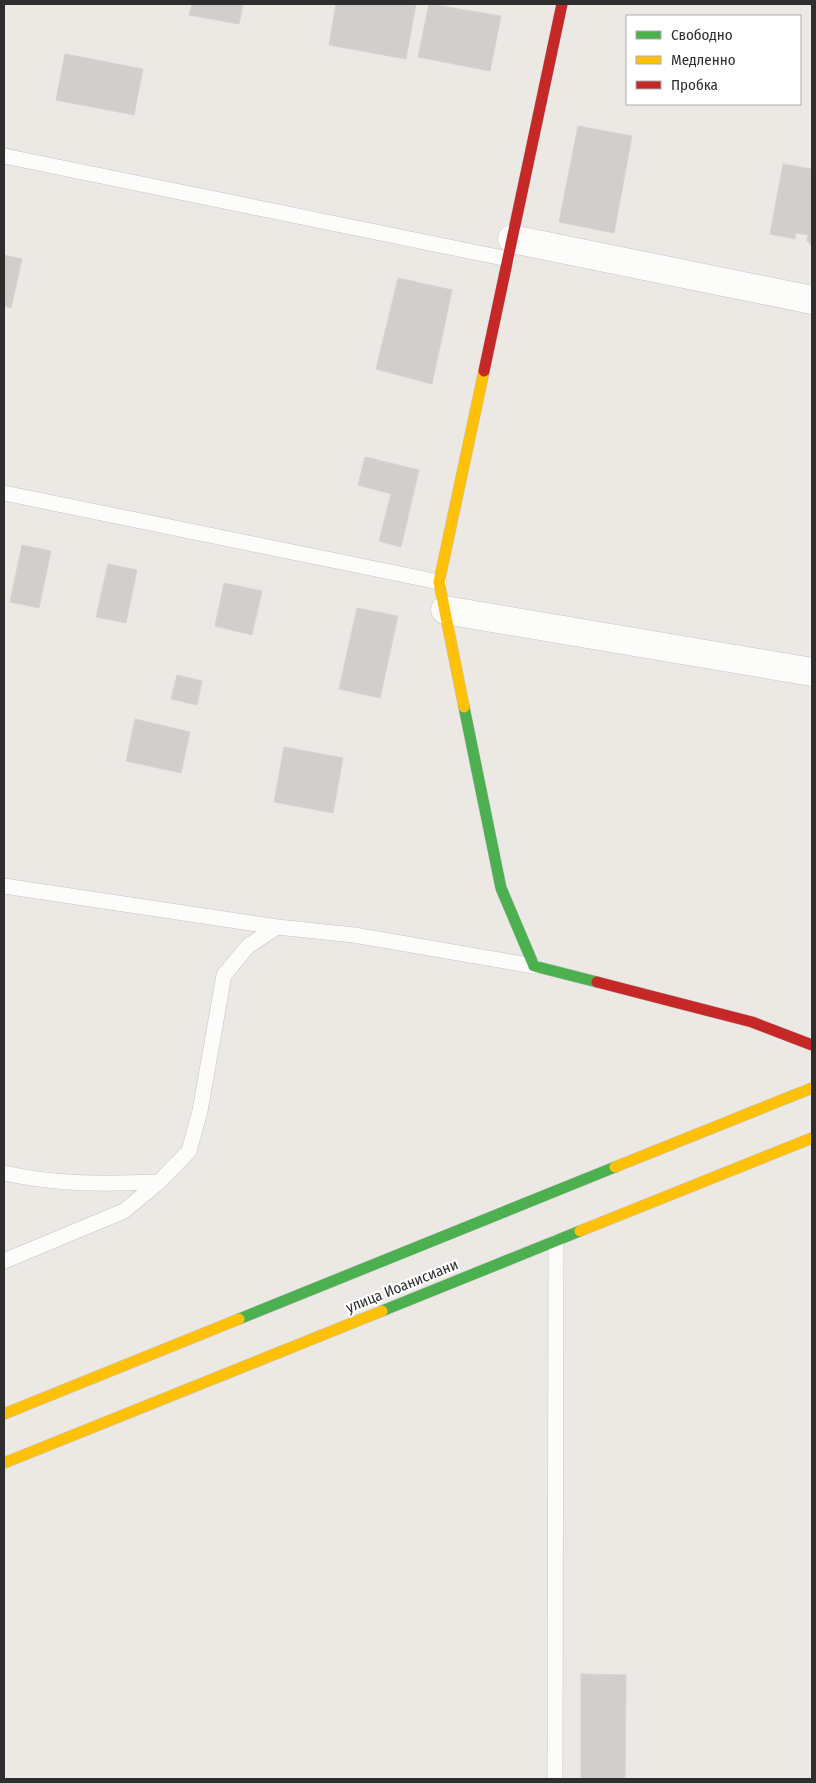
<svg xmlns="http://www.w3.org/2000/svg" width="816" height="1783" font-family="'Fira Sans Condensed',sans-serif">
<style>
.building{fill:#d1cecb;stroke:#d7d4d0}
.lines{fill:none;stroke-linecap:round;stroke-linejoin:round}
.lane-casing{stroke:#c5c4c5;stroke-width:16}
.street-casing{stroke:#c5c4c5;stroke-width:29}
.fast-casing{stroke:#c5c4c5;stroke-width:12}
.slow-casing{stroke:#c5c4c5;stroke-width:12}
.jam-casing{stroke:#c5c4c5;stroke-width:12}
.lane{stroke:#fcfcfb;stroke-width:15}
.street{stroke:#fcfcfb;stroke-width:28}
.fast{stroke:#4caf50;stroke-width:11}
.slow{stroke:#ffc107;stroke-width:11}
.jam{stroke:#c62828;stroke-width:11}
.labels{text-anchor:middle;stroke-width:4.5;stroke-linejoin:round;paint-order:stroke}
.street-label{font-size:15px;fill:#2e2e2e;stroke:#fff}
</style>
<rect width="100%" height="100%" fill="#ece8e4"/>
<!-- building -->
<g class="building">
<polygon points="192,4 243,4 239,24 189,15"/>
<polygon points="336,4 416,4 406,59 329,45"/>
<polygon points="429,4 501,16 490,71 418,57"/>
<polygon points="65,54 143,69 134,115 56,100"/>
<polygon points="578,126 632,136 614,233 559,222"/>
<polygon points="783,164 812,169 812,246 807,241 808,235 796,233 795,239 770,234"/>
<polygon points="4,255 22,259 11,308 4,306"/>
<polygon points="398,278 452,290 432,384 376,369"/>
<polygon points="365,457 419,470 401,547 379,541 391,494 358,485"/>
<polygon points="22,545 51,551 39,608 10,602"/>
<polygon points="108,564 137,570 126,623 96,617"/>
<polygon points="224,583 262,591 252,635 215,626"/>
<polygon points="357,608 398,616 380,698 339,689"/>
<polygon points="177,675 202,681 197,705 171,699"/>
<polygon points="135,719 190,732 181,773 126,761"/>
<polygon points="284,747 343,758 333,813 274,802"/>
<polygon points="581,1674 626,1675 625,1779 581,1779"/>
</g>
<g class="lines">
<!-- lane casing -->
<g class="lane-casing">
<g id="lane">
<polyline points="4,156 508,259"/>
<polyline points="4,493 439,582"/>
<polyline points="4,886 277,927 354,935 534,966"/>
<path d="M4 1173C57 1185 105 1184 159 1182"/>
<polyline points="4,1261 124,1211 159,1182 189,1151 200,1111 224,975 248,946 277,927"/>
<polyline points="555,1779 556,1242"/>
</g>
</g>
<!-- street casing -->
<g class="street-casing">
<g id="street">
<polyline points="512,239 812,300"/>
<polyline points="445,610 812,672"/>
</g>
</g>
<!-- fast casing -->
<g class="fast-casing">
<g id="fast">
<polyline points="464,707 501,888 534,966 597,982"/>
<polyline points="382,1311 580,1231"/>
<polyline points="239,1319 615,1167"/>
</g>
</g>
<!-- slow casing -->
<g class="slow-casing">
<g id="slow">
<polyline points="464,707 439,582 484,371"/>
<polyline points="615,1167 812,1088"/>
<polyline points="580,1231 812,1138"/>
<polyline points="4,1414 239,1319"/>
<polyline points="4,1463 382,1311"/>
</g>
</g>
<!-- jam casing -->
<g class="jam-casing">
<g id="jam">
<polyline points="484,371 562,4"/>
<polyline points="597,982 752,1022 812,1045"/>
</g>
</g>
<!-- lane -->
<use href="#lane" class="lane"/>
<!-- street -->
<use href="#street" class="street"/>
<!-- fast -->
<use href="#fast" class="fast"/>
<!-- slow -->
<use href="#slow" class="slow"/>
<!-- jam -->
<use href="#jam" class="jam"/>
</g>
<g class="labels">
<!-- street labels -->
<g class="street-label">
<text transform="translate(402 1286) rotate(-22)" y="5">улица Иоанисиани</text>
</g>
</g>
<!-- border -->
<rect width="816" height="1783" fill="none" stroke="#2e2e2e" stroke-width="10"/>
<!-- legend -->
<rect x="626" y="15" width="175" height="90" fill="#ffffff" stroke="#ababab"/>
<rect x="636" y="31" width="25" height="8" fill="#4caf50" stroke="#ababab"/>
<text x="671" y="40" font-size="15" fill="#2e2e2e">Свободно</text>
<rect x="636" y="56" width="25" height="8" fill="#ffc107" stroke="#ababab"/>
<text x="671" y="65" font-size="15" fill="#2e2e2e">Медленно</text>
<rect x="636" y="81" width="25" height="8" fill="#c62828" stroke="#ababab"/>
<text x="671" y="90" font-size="15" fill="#2e2e2e">Пробка</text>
</svg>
